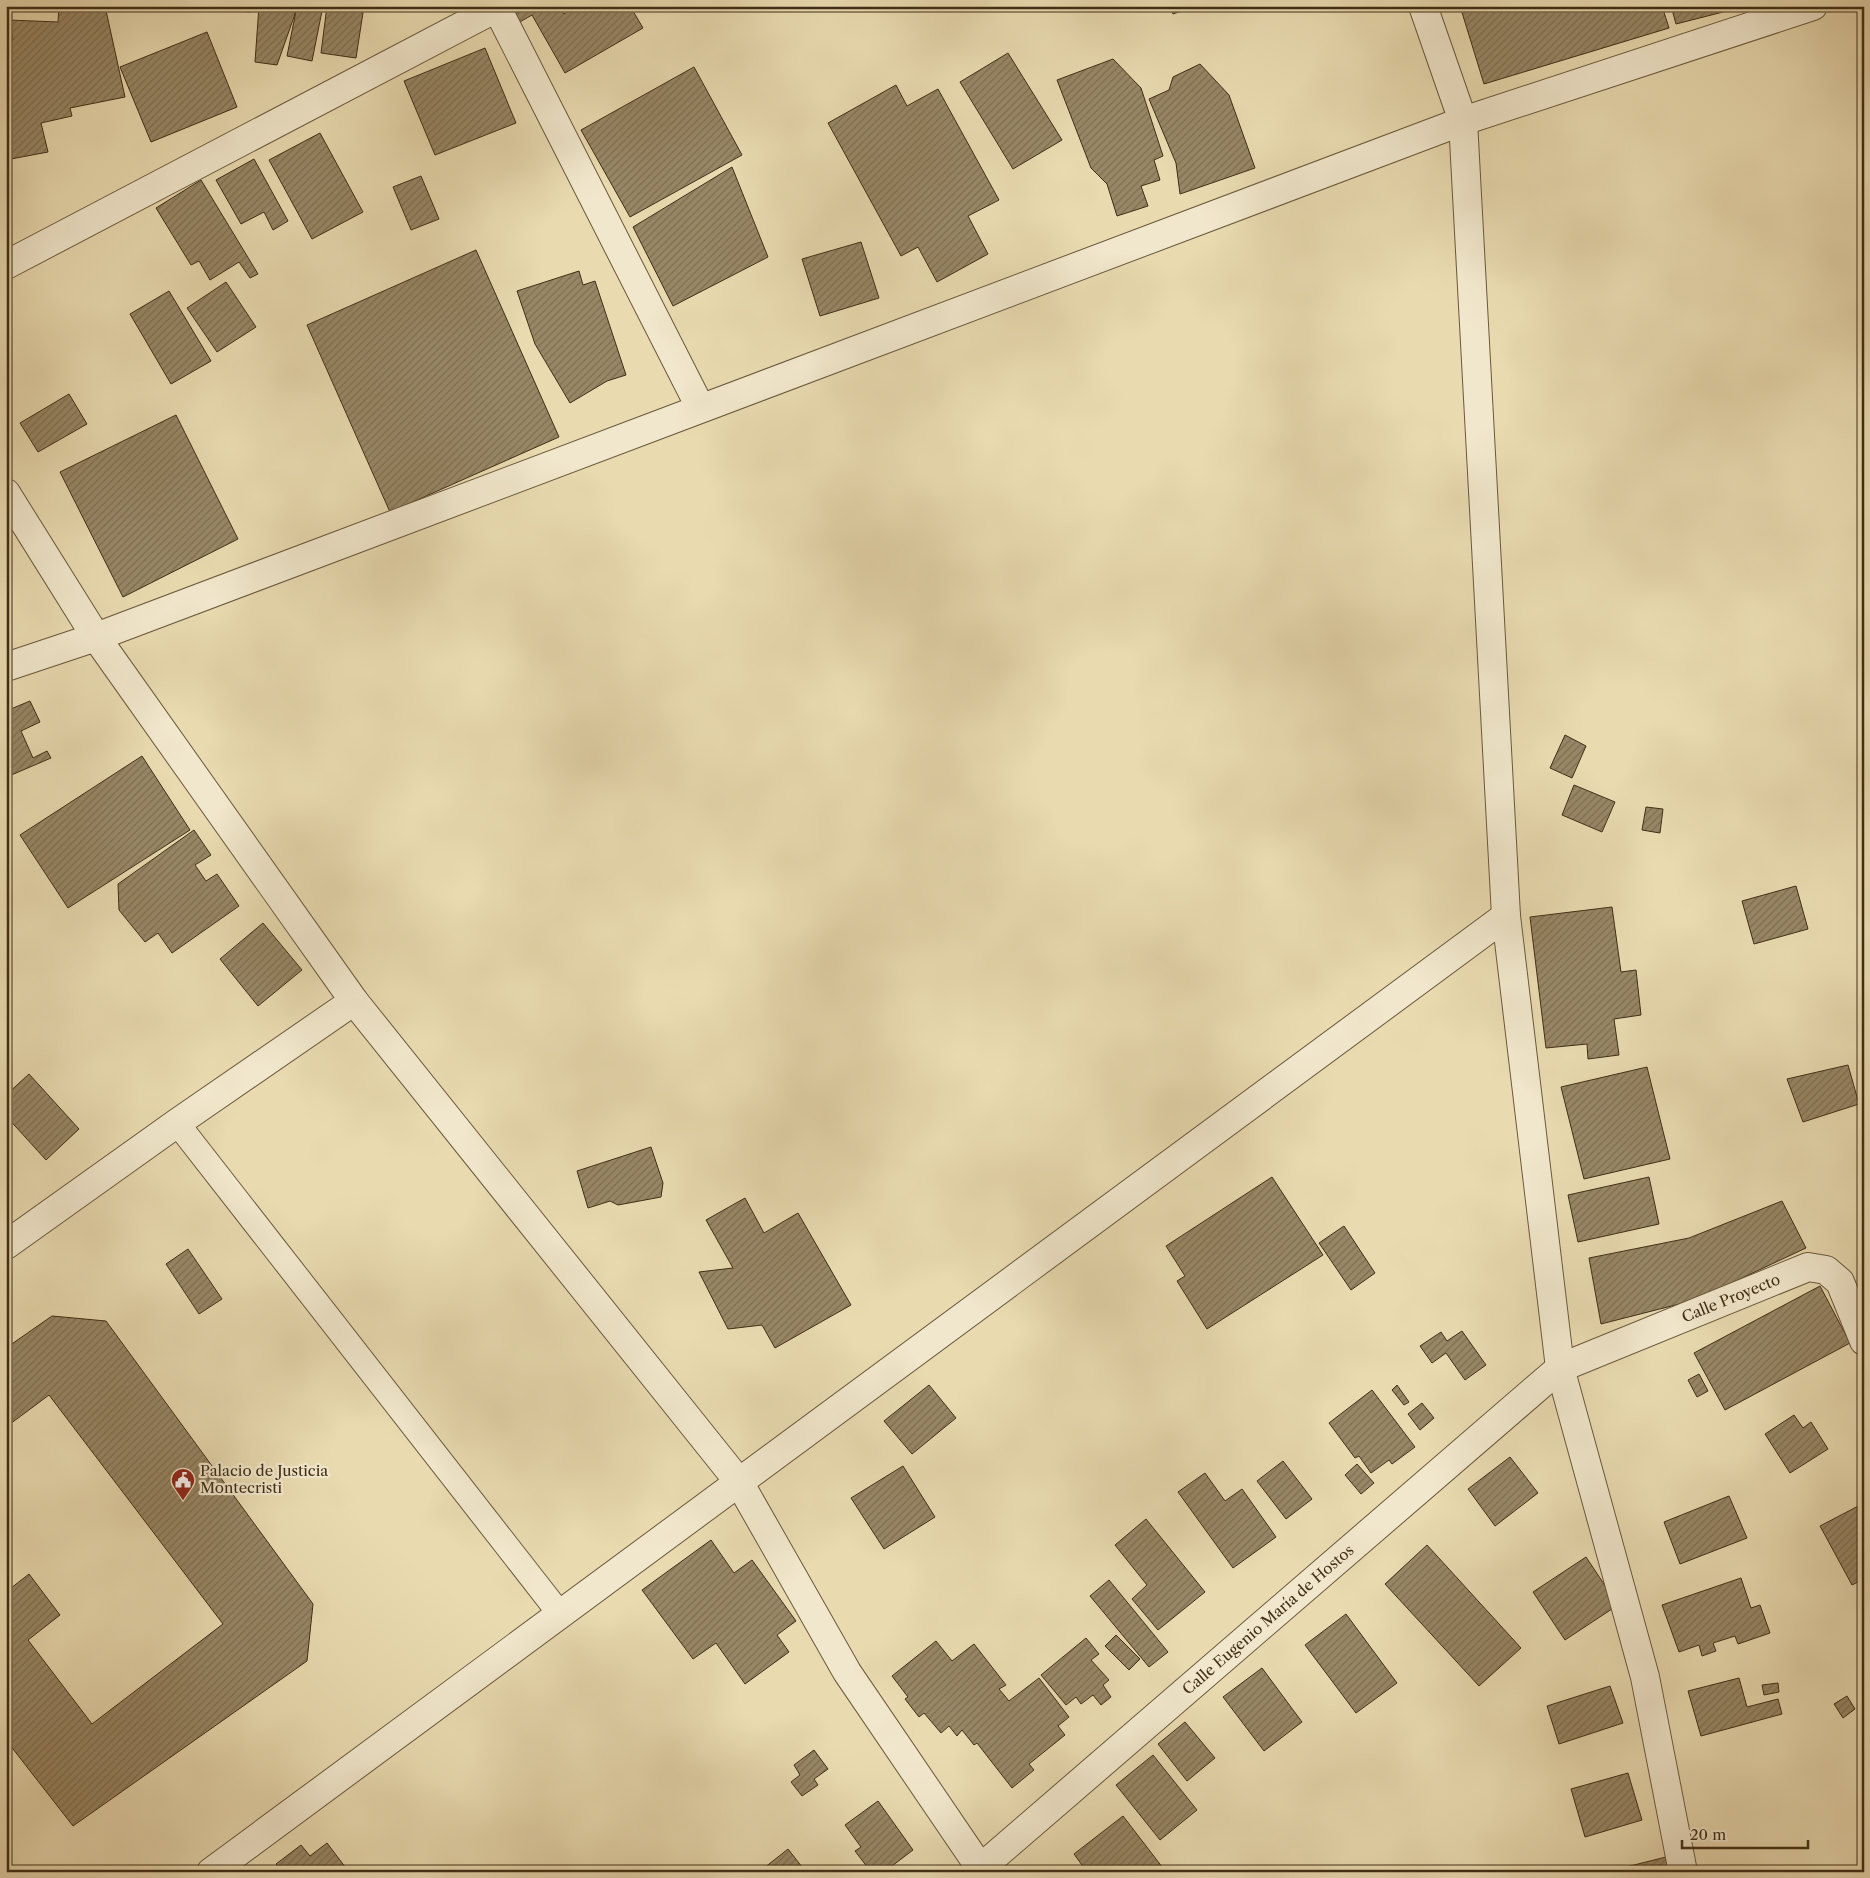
<svg xmlns="http://www.w3.org/2000/svg" width="1870" height="1878" font-family="'Libre Caslon Text',serif">
<style>
.building{fill:url(#building-hatch);stroke:#402e16}
.lines{fill:none;stroke-linecap:round;stroke-linejoin:round}
.lane-casing{stroke:#6a593c;stroke-width:26}
.street-casing{stroke:#6a593c;stroke-width:30}
.lane{stroke:#f1e7cc;stroke-width:24}
.street{stroke:#f1e7cc;stroke-width:28}
.labels{text-anchor:middle;stroke-width:4.5;stroke-linejoin:round;paint-order:stroke}
.street-label{font-size:15px;fill:#402e16;stroke:#f1e7cc}
.poi-label{font-size:15px;fill:#402e16;stroke:#f1e7cc;text-anchor:start}
</style>
<defs>
<pattern id="building-hatch" width="6" height="6" patternUnits="userSpaceOnUse" patternTransform="scale(1.25)"><rect width="6" height="6" fill="#988766"/><path d="M-1 1l2-2M0 6l6-6M5 7l2-2" fill="none" stroke="#7d6f53"/></pattern>
</defs>
<rect width="100%" height="100%" fill="#e9dab0"/>
<filter id="stains"><feTurbulence type="fractalNoise" baseFrequency=".004" numOctaves="4"/><feColorMatrix values="0 0 0 0 .2 0 0 0 0 .09 0 0 0 0 .02 0 0 0 .5 -.17"/></filter>
<radialGradient id="worn" r=".72"><stop offset=".6" stop-color="#630" stop-opacity="0"/><stop offset="1" stop-color="#630" stop-opacity=".3"/></radialGradient>
<!-- building -->
<g class="building">
<polygon points="59,6 105,6 125,97 70,108 72,116 41,123 48,152 11,159 6,139 6,41 13,40 9,20 58,22"/>
<polygon points="204,6 250,6 250,12 203,8"/>
<polygon points="259,6 296,6 295,14 277,65 255,62"/>
<polygon points="297,6 323,6 312,61 287,56"/>
<polygon points="327,6 364,6 356,58 321,53"/>
<polygon points="529,6 559,6 564,14 577,6 630,6 643,28 565,73 532,15 518,23 513,15"/>
<polygon points="1170,6 1196,6 1173,14"/>
<polygon points="1460,6 1662,6 1669,28 1484,84"/>
<polygon points="1671,6 1722,6 1723,12 1676,24"/>
<polygon points="207,32 237,107 151,142 120,67"/>
<polygon points="485,48 516,123 435,155 404,81"/>
<polygon points="1008,53 1062,140 1013,169 960,82"/>
<polygon points="1113,59 1141,88 1163,156 1154,160 1160,180 1141,186 1148,206 1117,216 1107,184 1091,168 1057,80"/>
<polygon points="1200,64 1229,95 1255,168 1180,194 1176,163 1149,99 1169,90 1173,77"/>
<polygon points="694,67 742,155 630,217 581,130"/>
<polygon points="896,85 907,106 938,89 999,200 968,216 988,254 937,282 918,247 901,256 828,123"/>
<polygon points="320,133 363,212 312,239 269,160"/>
<polygon points="254,159 288,221 273,230 264,212 241,224 216,180"/>
<polygon points="732,167 768,257 673,306 633,227"/>
<polygon points="421,176 439,219 411,230 393,187"/>
<polygon points="201,180 258,274 250,278 239,262 210,280 199,261 191,265 156,208"/>
<polygon points="861,242 879,298 820,316 802,259"/>
<polygon points="476,250 559,437 390,512 307,325"/>
<polygon points="579,271 583,285 595,281 626,375 607,381 570,403 535,344 517,291"/>
<polygon points="226,282 256,327 217,352 187,308"/>
<polygon points="169,291 211,361 171,384 130,314"/>
<polygon points="69,394 87,424 38,452 20,423"/>
<polygon points="176,415 238,539 123,597 60,472"/>
<polygon points="30,701 40,722 21,731 33,758 47,751 51,758 9,776 6,771 6,711"/>
<polygon points="1565,735 1586,746 1572,778 1550,768"/>
<polygon points="142,756 190,830 68,908 20,835"/>
<polygon points="1574,785 1615,802 1602,832 1562,815"/>
<polygon points="1646,807 1663,809 1660,833 1642,830"/>
<polygon points="194,830 211,855 195,865 206,881 217,874 239,906 172,953 158,933 145,942 119,910 118,884"/>
<polygon points="1796,886 1808,929 1754,944 1742,901"/>
<polygon points="1612,907 1621,972 1636,970 1641,1015 1614,1019 1619,1055 1588,1059 1587,1044 1546,1048 1530,917"/>
<polygon points="263,923 302,970 258,1006 220,959"/>
<polygon points="1848,1065 1859,1104 1803,1122 1787,1079"/>
<polygon points="1647,1067 1670,1159 1584,1179 1561,1087"/>
<polygon points="29,1074 79,1129 46,1160 6,1116 6,1095"/>
<polygon points="651,1147 663,1183 661,1197 618,1205 610,1201 588,1208 577,1171"/>
<polygon points="1272,1177 1323,1255 1207,1329 1177,1281 1185,1276 1166,1246"/>
<polygon points="1649,1177 1659,1224 1578,1242 1568,1195"/>
<polygon points="745,1198 764,1233 798,1213 851,1305 775,1348 762,1325 728,1329 699,1272 733,1268 706,1220"/>
<polygon points="1782,1201 1806,1248 1695,1300 1601,1324 1589,1258 1689,1238"/>
<polygon points="1344,1226 1375,1273 1351,1290 1319,1243"/>
<polygon points="188,1249 222,1299 199,1314 166,1264"/>
<polygon points="1820,1286 1850,1343 1725,1410 1694,1353"/>
<polygon points="52,1316 106,1321 313,1604 307,1661 73,1826 6,1740 6,1592 29,1574 60,1615 28,1640 92,1724 223,1624 49,1395 6,1427 6,1348"/>
<polygon points="1462,1331 1486,1365 1465,1380 1446,1353 1432,1363 1420,1346 1441,1332 1447,1341"/>
<polygon points="1699,1374 1708,1391 1697,1397 1688,1380"/>
<polygon points="929,1385 956,1418 912,1454 884,1421"/>
<polygon points="1397,1385 1409,1402 1404,1405 1392,1390"/>
<polygon points="1372,1390 1415,1447 1392,1464 1389,1460 1371,1473 1359,1456 1355,1458 1329,1423"/>
<polygon points="1422,1403 1434,1418 1420,1430 1408,1414"/>
<polygon points="1794,1415 1803,1428 1811,1422 1828,1449 1790,1473 1765,1434"/>
<polygon points="1510,1457 1538,1493 1495,1526 1468,1489"/>
<polygon points="1283,1461 1312,1499 1286,1519 1257,1481"/>
<polygon points="1357,1464 1374,1483 1361,1494 1345,1475"/>
<polygon points="903,1466 935,1517 884,1549 851,1498"/>
<polygon points="1205,1473 1225,1501 1242,1489 1276,1537 1233,1568 1178,1492"/>
<polygon points="1729,1496 1747,1538 1680,1564 1664,1522"/>
<polygon points="1864,1503 1864,1579 1852,1585 1820,1526"/>
<polygon points="1146,1519 1205,1592 1158,1630 1132,1599 1147,1585 1115,1545"/>
<polygon points="711,1540 734,1573 752,1560 796,1621 777,1635 789,1652 745,1684 716,1643 693,1659 642,1590"/>
<polygon points="1427,1545 1521,1648 1479,1686 1385,1584"/>
<polygon points="1586,1557 1618,1605 1565,1640 1533,1592"/>
<polygon points="1741,1578 1751,1608 1760,1605 1770,1633 1738,1644 1735,1636 1713,1643 1716,1651 1702,1656 1699,1645 1679,1652 1662,1605"/>
<polygon points="1109,1580 1168,1652 1149,1667 1090,1596"/>
<polygon points="1864,1601 1864,1616 1858,1603"/>
<polygon points="1346,1614 1397,1683 1356,1713 1305,1645"/>
<polygon points="1116,1635 1140,1659 1129,1670 1105,1646"/>
<polygon points="1086,1638 1099,1654 1091,1660 1109,1680 1103,1685 1111,1697 1101,1705 1093,1695 1081,1704 1076,1697 1066,1705 1041,1675"/>
<polygon points="936,1641 952,1661 974,1644 1006,1685 999,1689 1009,1701 1039,1678 1069,1717 1058,1726 1065,1735 1029,1764 1034,1770 1012,1788 977,1743 974,1745 962,1730 957,1736 949,1726 941,1733 924,1713 919,1717 905,1699 908,1697 892,1676"/>
<polygon points="1262,1668 1302,1722 1264,1751 1223,1697"/>
<polygon points="1739,1678 1747,1707 1778,1699 1782,1714 1701,1736 1688,1691"/>
<polygon points="1778,1683 1779,1692 1764,1695 1762,1685"/>
<polygon points="1610,1686 1623,1723 1559,1744 1547,1706"/>
<polygon points="1847,1696 1855,1709 1843,1718 1834,1704"/>
<polygon points="1185,1722 1215,1758 1187,1781 1158,1744"/>
<polygon points="814,1750 828,1769 814,1779 818,1785 802,1796 791,1782 800,1775 794,1765"/>
<polygon points="1153,1755 1197,1810 1160,1840 1116,1785"/>
<polygon points="1628,1773 1642,1820 1585,1837 1571,1789"/>
<polygon points="878,1801 913,1850 884,1872 871,1872 855,1851 861,1847 845,1825"/>
<polygon points="1123,1816 1166,1872 1087,1872 1074,1854"/>
<polygon points="327,1843 349,1872 282,1872 276,1864 301,1845 310,1856"/>
<polygon points="788,1849 806,1872 759,1872"/>
<polygon points="1666,1857 1670,1872 1606,1872"/>
</g>
<g class="lines">
<!-- lane casing -->
<g class="lane-casing">
<polyline id="lane" points="177,1123 560,1614"/>
</g>
<!-- street casing -->
<g class="street-casing">
<g id="street">
<polyline points="496,6 700,407"/>
<polyline points="1423,6 1463,121 1506,916 1560,1368 1645,1677 1683,1872"/>
<polyline points="6,265 500,6"/>
<polyline points="6,493 96,637 354,1001 739,1482 847,1672 983,1872"/>
<polyline points="6,667 96,637 1463,121 1813,6"/>
<polyline points="6,1245 177,1123 354,1001"/>
<polyline points="211,1872 1506,916"/>
<path id="s1" d="M976 1872 1560 1368 1808 1267 1826 1270 1840 1282 1864 1341"/>
</g>
</g>
<!-- lane -->
<use href="#lane" class="lane"/>
<!-- street -->
<use href="#street" class="street"/>
</g>
<!-- icons -->
<defs>
<g id="civic-pin" transform="scale(1.25)"><path d="M0 17L-7.5 6A9.5 9.5 0 1 1 7.5 6Z" fill="#8f2418" stroke="#f1e7cc"/><path d="M-.6-6.5H3V-4.5H.6V-3L4-1V1h2V6H-6V1h2V-1L-.6-3ZM-1.2 2.5V6h2.4V2.5Z" fill="#fff"/></g>
</defs>
<g fill-rule="evenodd">
<use href="#civic-pin" x="183" y="1480"/>
</g>
<g class="labels">
<!-- street labels -->
<g class="street-label">
<text dy="5" stroke="none"><textPath href="#s1" startOffset="956">Calle Proyecto</textPath></text>
<text dy="5" stroke="none"><textPath href="#s1" startOffset="386">Calle Eugenio María de Hostos</textPath></text>
</g>
<!-- poi labels -->
<g class="poi-label">
<text x="200" y="1476">Palacio de Justicia<tspan x="200" dy="17">Montecristi</tspan></text>
</g>
</g>
<!-- margin -->
<rect width="1870" height="1878" fill="none" stroke="#e9dab0" stroke-width="25"/>
<rect x="8" y="8" width="1855" height="1863" fill="none" stroke="#402e16" stroke-width="2.5"/>
<rect x="12" y="12" width="1845" height="1853" fill="none" stroke="#402e16"/>
<!-- scale -->
<path d="M1682 1840v8h126v-8" fill="none" stroke="#402e16" stroke-width="2.5"/>
<text x="1690" y="1840" font-size="15" fill="#402e16" stroke="#f1e7cc" stroke-width="4" paint-order="stroke">20 m</text>
<rect width="100%" height="100%" filter="url(#stains)"/>
<rect width="100%" height="100%" fill="url(#worn)"/>
</svg>
